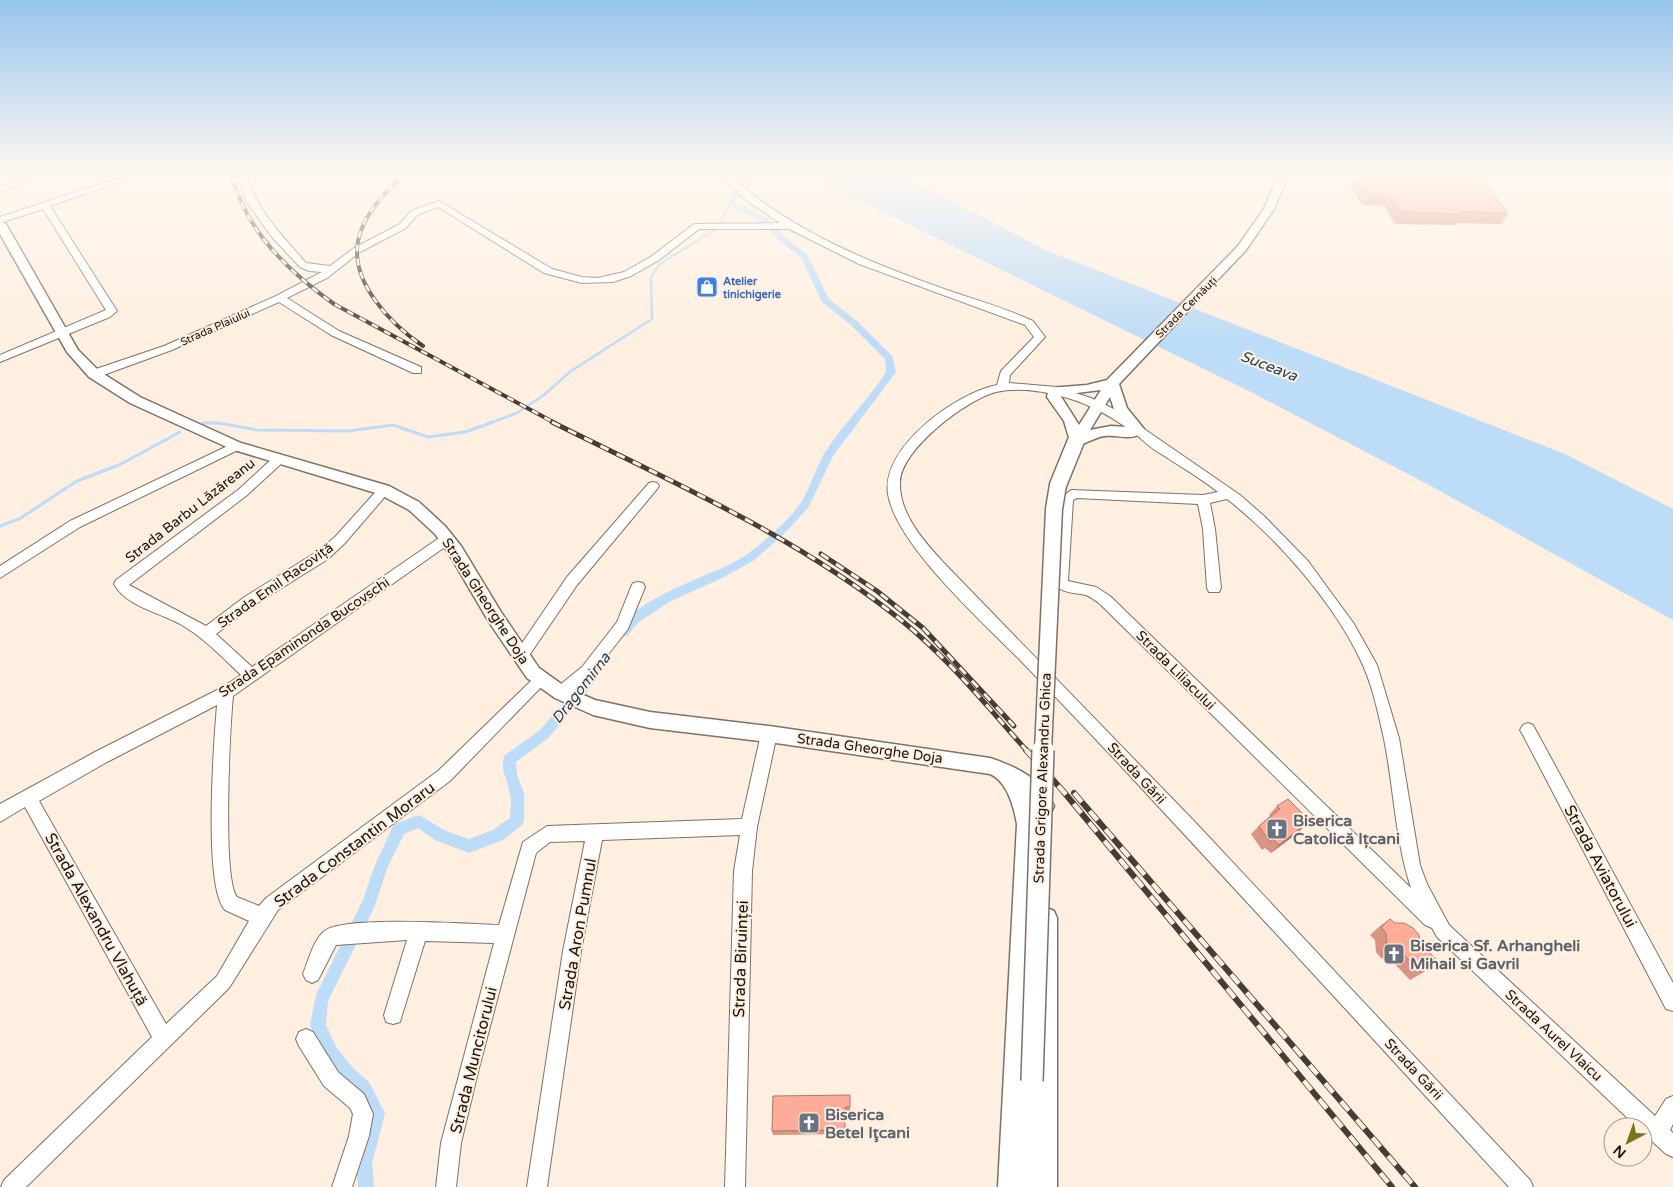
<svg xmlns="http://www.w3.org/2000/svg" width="1673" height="1187" font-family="'Varela Round',sans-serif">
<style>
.water{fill:#bddcf7}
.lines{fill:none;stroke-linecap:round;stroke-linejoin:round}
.stream-far1{stroke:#bddcf7;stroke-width:2.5}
.stream{stroke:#bddcf7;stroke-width:3}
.canal{fill:#bddcf7;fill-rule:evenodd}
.minor-casing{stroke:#7f7164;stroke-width:2}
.major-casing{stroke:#7f7164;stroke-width:3}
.minor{fill:#fff;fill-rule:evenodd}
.major{fill:#fff;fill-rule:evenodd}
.rail-far2-casing{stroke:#453e37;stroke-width:4}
.rail-far1-casing{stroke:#453e37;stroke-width:5}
.rail-casing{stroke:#453e37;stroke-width:6}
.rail-far2{stroke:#feefe0;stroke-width:2.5;stroke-dasharray:7;stroke-linecap:butt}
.rail-far1{stroke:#feefe0;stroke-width:3;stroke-dasharray:9;stroke-linecap:butt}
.rail{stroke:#feefe0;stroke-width:4.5;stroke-dasharray:12;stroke-linecap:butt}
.major-bridge-far1-casing{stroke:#7f7164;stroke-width:19;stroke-linecap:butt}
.major-bridge-casing{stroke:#7f7164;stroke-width:24;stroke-linecap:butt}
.major-bridge-far1{stroke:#fff;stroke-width:16}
.major-bridge{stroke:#fff;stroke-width:21}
.wall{fill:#d99483}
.shaded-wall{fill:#b0786a}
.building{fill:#fcac98;stroke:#b0786a}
.labels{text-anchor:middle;stroke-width:4;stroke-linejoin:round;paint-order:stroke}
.far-shop-label{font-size:11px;font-weight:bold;fill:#366cbe;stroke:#feefe0;text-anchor:start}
.far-street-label{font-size:11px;fill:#18130e;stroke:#feefe0}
.street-label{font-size:14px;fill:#18130e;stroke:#feefe0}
.water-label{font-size:15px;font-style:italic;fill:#1e415b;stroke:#feefe0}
.near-worship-label{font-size:16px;font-weight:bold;fill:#5b616d;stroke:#feefe0;text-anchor:start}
.near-street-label{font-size:16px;fill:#18130e;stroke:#feefe0}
</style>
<rect width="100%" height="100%" fill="#feefe0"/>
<!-- water -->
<polygon class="water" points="810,176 904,176 1045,250 1565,454 1673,509 1673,620 1431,486 1249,391"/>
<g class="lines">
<!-- stream-far1 -->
<g class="stream-far1">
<polyline points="203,423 219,423"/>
<polyline points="490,423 517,413 544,395 571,371 652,319 651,277 660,264 716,229 731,203"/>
</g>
<!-- stream -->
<g class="stream">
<polyline points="203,423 219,423 257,430 348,431 393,425 428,437 465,432 493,422"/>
<polyline points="0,526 19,519 77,481 119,465 180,432"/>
</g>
<!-- canal -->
<g class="canal">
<path d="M750 176H757L735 202 770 219 784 236 807 254 829 299 857 321 892 356 896 372 833 456 808 508 785 533 753 561 720 579 669 602 639 622 627 636H619L617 633C637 595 707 579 743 557 762 544 791 519 803 499 813 482 817 464 828 448 846 421 869 399 886 372L885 359 851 325 822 302 801 257 778 240 764 223 728 205 727 203 733 193Z"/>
<path d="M603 655 607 656 609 660 586 694 547 739 516 762 517 775 524 793V821L522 825 503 840 469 853 435 840 418 828 404 834 388 866 374 908 328 1001 326 1025 336 1047 354 1069 369 1082 385 1113 372 1163 374 1187H358L356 1163 369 1114 357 1094 342 1081 324 1059 310 1025 316 995 363 900 375 865 394 824 419 815 444 830 469 839 493 830 510 818C510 810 512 801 510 794 508 780 499 769 505 755L539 731 578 686 599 656Z"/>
</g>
<!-- minor casing -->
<g class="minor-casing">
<g id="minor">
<polygon points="29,176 40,176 0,192 0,186"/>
<polygon points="124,176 136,176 50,206 117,311 110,317 0,362 0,355 106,310 43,209 0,223 0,217"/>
<path d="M239 176H247C257 212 282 235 306 263L330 266 354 248 400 224 411 211 439 201 552 269 582 277 598 278 624 272 652 256 694 224 780 223 746 200 721 176H730C793 232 868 262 947 290 976 300 1005 308 1033 321L1045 337 1010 375 1009 383 1057 387 1091 398 1118 411 1240 495 1264 516 1308 561 1354 624 1377 665 1399 738 1420 865 1427 884 1449 925 1655 1116 1666 1099 1673 1096V1124L1670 1130 1673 1133V1157L1666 1154 1643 1133V1127H1637L1437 937 1432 928 1425 925 1100 604C1096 601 1091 597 1086 595 1073 592 1060 594 1053 581L1061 498 1071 490 1203 495 1218 492C1199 477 1178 465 1158 452 1149 447 1142 439 1134 433 1111 416 1085 401 1056 395 1038 390 1015 388 996 392 966 400 901 449 900 482 899 513 922 539 942 561L1194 821 1530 1180 1533 1187H1509C1380 1046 1250 905 1120 765 1087 730 1054 695 1021 661 984 623 896 545 888 494 881 447 956 393 997 385L1001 371 1034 337 1025 325 859 264 789 229H699L659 260 631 276 613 282 582 283 544 273 438 207 417 215 406 228 360 252 327 278 287 298 339 331 421 367V373H413L331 335 279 302 172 350 98 377H90V371L164 346 276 296 322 272 309 271 300 267 272 237 246 201ZM1077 498 1198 504 1203 529 1207 588 1209 592H1219L1221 588 1215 529 1210 503 1227 499C1276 537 1333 602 1360 659 1372 683 1378 712 1384 739 1394 788 1395 840 1411 888L1110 596 1096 587 1068 581 1073 500Z"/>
<polygon points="236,442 240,443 242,446 240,449 80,527 0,578 0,566 70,521"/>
<path d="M278 456 282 457 284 460 282 463 246 496 129 585 206 626 243 598 318 551 335 537 380 487H388L390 490 388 493 345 543 328 559 253 606 216 634 252 667 442 536H452L454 539 452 542 233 696C230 727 222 879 237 897L259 906 266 898 438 771 536 676 541 674 546 676 548 680 450 781 278 910 229 988 26 1187H1L4 1180 152 1037 25 807 0 822V804L95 752 221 688 241 675C223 658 206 640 185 627 164 613 127 608 114 584L116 580 238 490 274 457ZM217 705C214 741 203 886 225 910L249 921 217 976 166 1024 39 801 107 762Z"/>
<polygon points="653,482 657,483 659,486 657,489 577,585 526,660 521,662 516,660 514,656 516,652 567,577 649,483"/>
<polygon points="638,582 643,583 645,587 628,629 592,675 566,698 561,699 556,698 554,693 556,688 582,667 617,622 631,587 633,583"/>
<polygon points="1528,723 1533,725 1673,983 1673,1011 1666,1009 1523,735 1520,730 1523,725"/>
<path d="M769 727 774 729 777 734 757 827 752 871 745 1187H725L734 871 740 835 602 840 581 951 547 1187H527L563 951 585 841 550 842 536 853 479 1068 461 1143 456 1187H436L441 1143 494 943 425 941 402 1015 400 1022 393 1024 386 1022 384 1015 407 940 336 945 318 980 312 983 306 980 303 974C308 962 314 937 326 930 349 916 467 924 499 925L523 842 547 826 742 819 761 734 764 729Z"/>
<polygon points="306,1029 313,1032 338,1072 364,1094 373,1114 369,1136 352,1187 332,1187 349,1136 353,1114 350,1108 324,1086 299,1046 296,1039 299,1032"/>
</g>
</g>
<!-- major casing -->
<g class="major-casing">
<g id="major">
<path d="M1278 176H1288L1274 209 1246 250 1119 384 1127 408 1144 429C1135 443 1119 434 1105 436 1093 437 1082 448 1071 444L1064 421 1047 397 1049 388 1087 385 1107 380 1238 246 1264 209ZM1101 390 1079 425 1060 395ZM1110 397 1114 409 1128 427 1111 426 1090 430Z"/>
<path d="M0 221 6 224 78 350 99 371 140 397 241 443 389 486 419 502 445 526 461 546 501 612 539 668 567 688 595 700 650 712 769 726 990 758C1017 767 1042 779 1054 806L1051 812 1044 815 1037 812 1033 805 1037 824 1027 1072 1034 1070 1037 918 1040 911 1047 908 1054 911 1057 918V1187H998L1017 824C1014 807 1007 781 990 774L769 742 650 728 593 715 555 698 527 678 489 622 449 554 435 534 409 510 379 494 231 449 130 403 89 377 67 352 0 234Z"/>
</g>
</g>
<!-- minor -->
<use href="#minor" class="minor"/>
<!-- major -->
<use href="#major" class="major"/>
<!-- rail-far2 casing -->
<g class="rail-far2-casing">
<g id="rail-far2">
<path d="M232 176C247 232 288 271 334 304L555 423"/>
<path d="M403 176C384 193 363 215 358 241 350 283 392 325 423 346"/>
</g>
</g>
<!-- rail-far1 casing -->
<g class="rail-far1-casing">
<g id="rail-far1">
<path d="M552 422C672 482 796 536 901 620 948 658 987 706 1027 751"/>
<polyline points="821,554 877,591 923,628 1014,726"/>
</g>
</g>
<!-- rail casing -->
<g class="rail-casing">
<g id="rail">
<polyline points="1026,750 1063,791 1392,1187"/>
<polyline points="1074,793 1415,1187"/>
</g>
</g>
<!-- rail-far2 -->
<use href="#rail-far2" class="rail-far2"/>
<!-- rail-far1 -->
<use href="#rail-far1" class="rail-far1"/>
<!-- rail -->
<use href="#rail" class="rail"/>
<!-- major-bridge-far1 casing -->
<g class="major-bridge-far1-casing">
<polyline id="major-bridge-far1" points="1043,751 1054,509 1058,485 1076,441"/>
</g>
<!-- major-bridge casing -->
<g class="major-bridge-casing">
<polyline id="major-bridge" points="1032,1081 1043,750"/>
</g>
<!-- major-bridge-far1 -->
<use href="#major-bridge-far1" class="major-bridge-far1"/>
<!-- major-bridge -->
<use href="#major-bridge" class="major-bridge"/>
</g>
<!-- wall -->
<g class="wall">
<polygon points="1357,176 1397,178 1398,176 1429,176 1508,213 1501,224 1457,223 1455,225 1395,224 1384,206 1362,205 1351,187"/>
<polygon points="1277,806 1303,818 1299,832 1271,853 1265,848 1262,850 1251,834 1259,826 1270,816 1269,815"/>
<polygon points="1390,919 1422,973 1410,980 1392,961 1381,958 1376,952 1375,940 1370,935 1380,926"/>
<polygon points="773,1096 850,1107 850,1112 845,1112 845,1134 773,1135 772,1131"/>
</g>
<!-- shaded-wall -->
<polygon class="shaded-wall" points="1307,823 1299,832 1271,853 1279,845"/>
<!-- building -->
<g class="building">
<polygon points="1357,176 1400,178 1399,176 1480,177 1508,213 1460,212 1462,214 1401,212 1390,194 1368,194"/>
<polygon points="1288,799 1305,816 1302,818 1307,823 1279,845 1273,839 1270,842 1259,826 1280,809 1277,806"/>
<polygon points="1390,919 1395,923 1404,923 1413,928 1419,935 1420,944 1437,960 1422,973 1403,954 1392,951 1387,944 1386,933 1381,927"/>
<polygon points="850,1095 850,1107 845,1107 845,1130 772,1131 773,1096"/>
</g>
<!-- sky -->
<linearGradient id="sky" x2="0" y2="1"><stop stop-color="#97c4ee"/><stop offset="0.51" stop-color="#fff8f1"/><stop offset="1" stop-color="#fff8f1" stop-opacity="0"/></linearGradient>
<rect width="1673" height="342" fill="url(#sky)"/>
<!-- icons -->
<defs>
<g id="shop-square" transform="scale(1.125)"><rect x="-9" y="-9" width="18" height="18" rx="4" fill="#3f7fe0" stroke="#feefe0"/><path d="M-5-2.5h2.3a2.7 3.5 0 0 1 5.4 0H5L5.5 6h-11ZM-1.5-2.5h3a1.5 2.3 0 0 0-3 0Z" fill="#fff"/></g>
<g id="church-square" transform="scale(1.125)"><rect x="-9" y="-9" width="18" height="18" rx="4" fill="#6b7280" stroke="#feefe0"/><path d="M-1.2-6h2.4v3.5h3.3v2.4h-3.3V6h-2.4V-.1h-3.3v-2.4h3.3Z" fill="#fff"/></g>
</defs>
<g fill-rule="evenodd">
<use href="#shop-square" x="707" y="287"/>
<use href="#church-square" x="1277" y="829"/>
<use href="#church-square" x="1394" y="954"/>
<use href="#church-square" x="809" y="1123"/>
</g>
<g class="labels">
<!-- far-shop labels -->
<g class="far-shop-label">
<text x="723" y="285">Atelier<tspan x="723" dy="13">tinichigerie</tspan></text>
</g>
<!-- far-street labels -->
<g class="far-street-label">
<text transform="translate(1186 307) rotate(-45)" y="4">Strada Cernăuți</text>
<text transform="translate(215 327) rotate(-24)" y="4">Strada Plaiului</text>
</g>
<!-- street labels -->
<g class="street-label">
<text transform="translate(190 510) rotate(-38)" y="5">Strada Barbu Lăzăreanu</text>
<text transform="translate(275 585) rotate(-35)" y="5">Strada Emil Racoviță</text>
<text transform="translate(486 601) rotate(57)" y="5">Strada Gheorghe Doja</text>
<text transform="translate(304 637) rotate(-34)" y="5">Strada Epaminonda Bucovschi</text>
<text transform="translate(1176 670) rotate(45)" y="5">Strada Liliacului</text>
<text transform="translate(870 748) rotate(8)" y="5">Strada Gheorghe Doja</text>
<text transform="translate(1137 773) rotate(47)" y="5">Strada Gării</text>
<text transform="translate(1042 778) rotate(-88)" y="5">Strada Grigore Alexandru Ghica</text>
<text transform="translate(1554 1035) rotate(43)" y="5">Strada Aurel Vlaicu</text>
<text transform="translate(1414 1069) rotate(47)" y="5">Strada Gării</text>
</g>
<!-- water labels -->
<g class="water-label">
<text transform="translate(1269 366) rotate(21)" y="5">Suceava</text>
<text transform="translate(581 688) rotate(-52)" y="5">Dragomirna</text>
</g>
<!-- near-worship labels -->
<g class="near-worship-label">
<text x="1293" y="826">Biserica<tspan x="1293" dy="18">Catolică Ițcani</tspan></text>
<text x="1410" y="951">Biserica Sf. Arhangheli<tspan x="1410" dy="18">Mihail si Gavril</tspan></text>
<text x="825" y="1120">Biserica<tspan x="825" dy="18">Betel Iţcani</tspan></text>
</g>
<!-- near-street labels -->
<g class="near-street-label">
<text transform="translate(354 844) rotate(-37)" y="6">Strada Constantin Moraru</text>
<text transform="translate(1601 866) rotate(62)" y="6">Strada Aviatorului</text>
<text transform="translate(97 919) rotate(61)" y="6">Strada Alexandru Vlahuță</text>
<text transform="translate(577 934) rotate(-80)" y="6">Strada Aron Pumnul</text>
<text transform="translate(740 959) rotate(-88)" y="6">Strada Biruinței</text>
<text transform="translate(473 1060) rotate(-76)" y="6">Strada Muncitorului</text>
</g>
</g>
<!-- north arrow -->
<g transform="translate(1628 1142) rotate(221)"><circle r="24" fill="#feefe0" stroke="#a2978c"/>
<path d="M0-4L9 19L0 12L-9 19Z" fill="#75771e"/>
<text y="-8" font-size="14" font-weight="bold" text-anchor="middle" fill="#18130e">N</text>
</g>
</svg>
